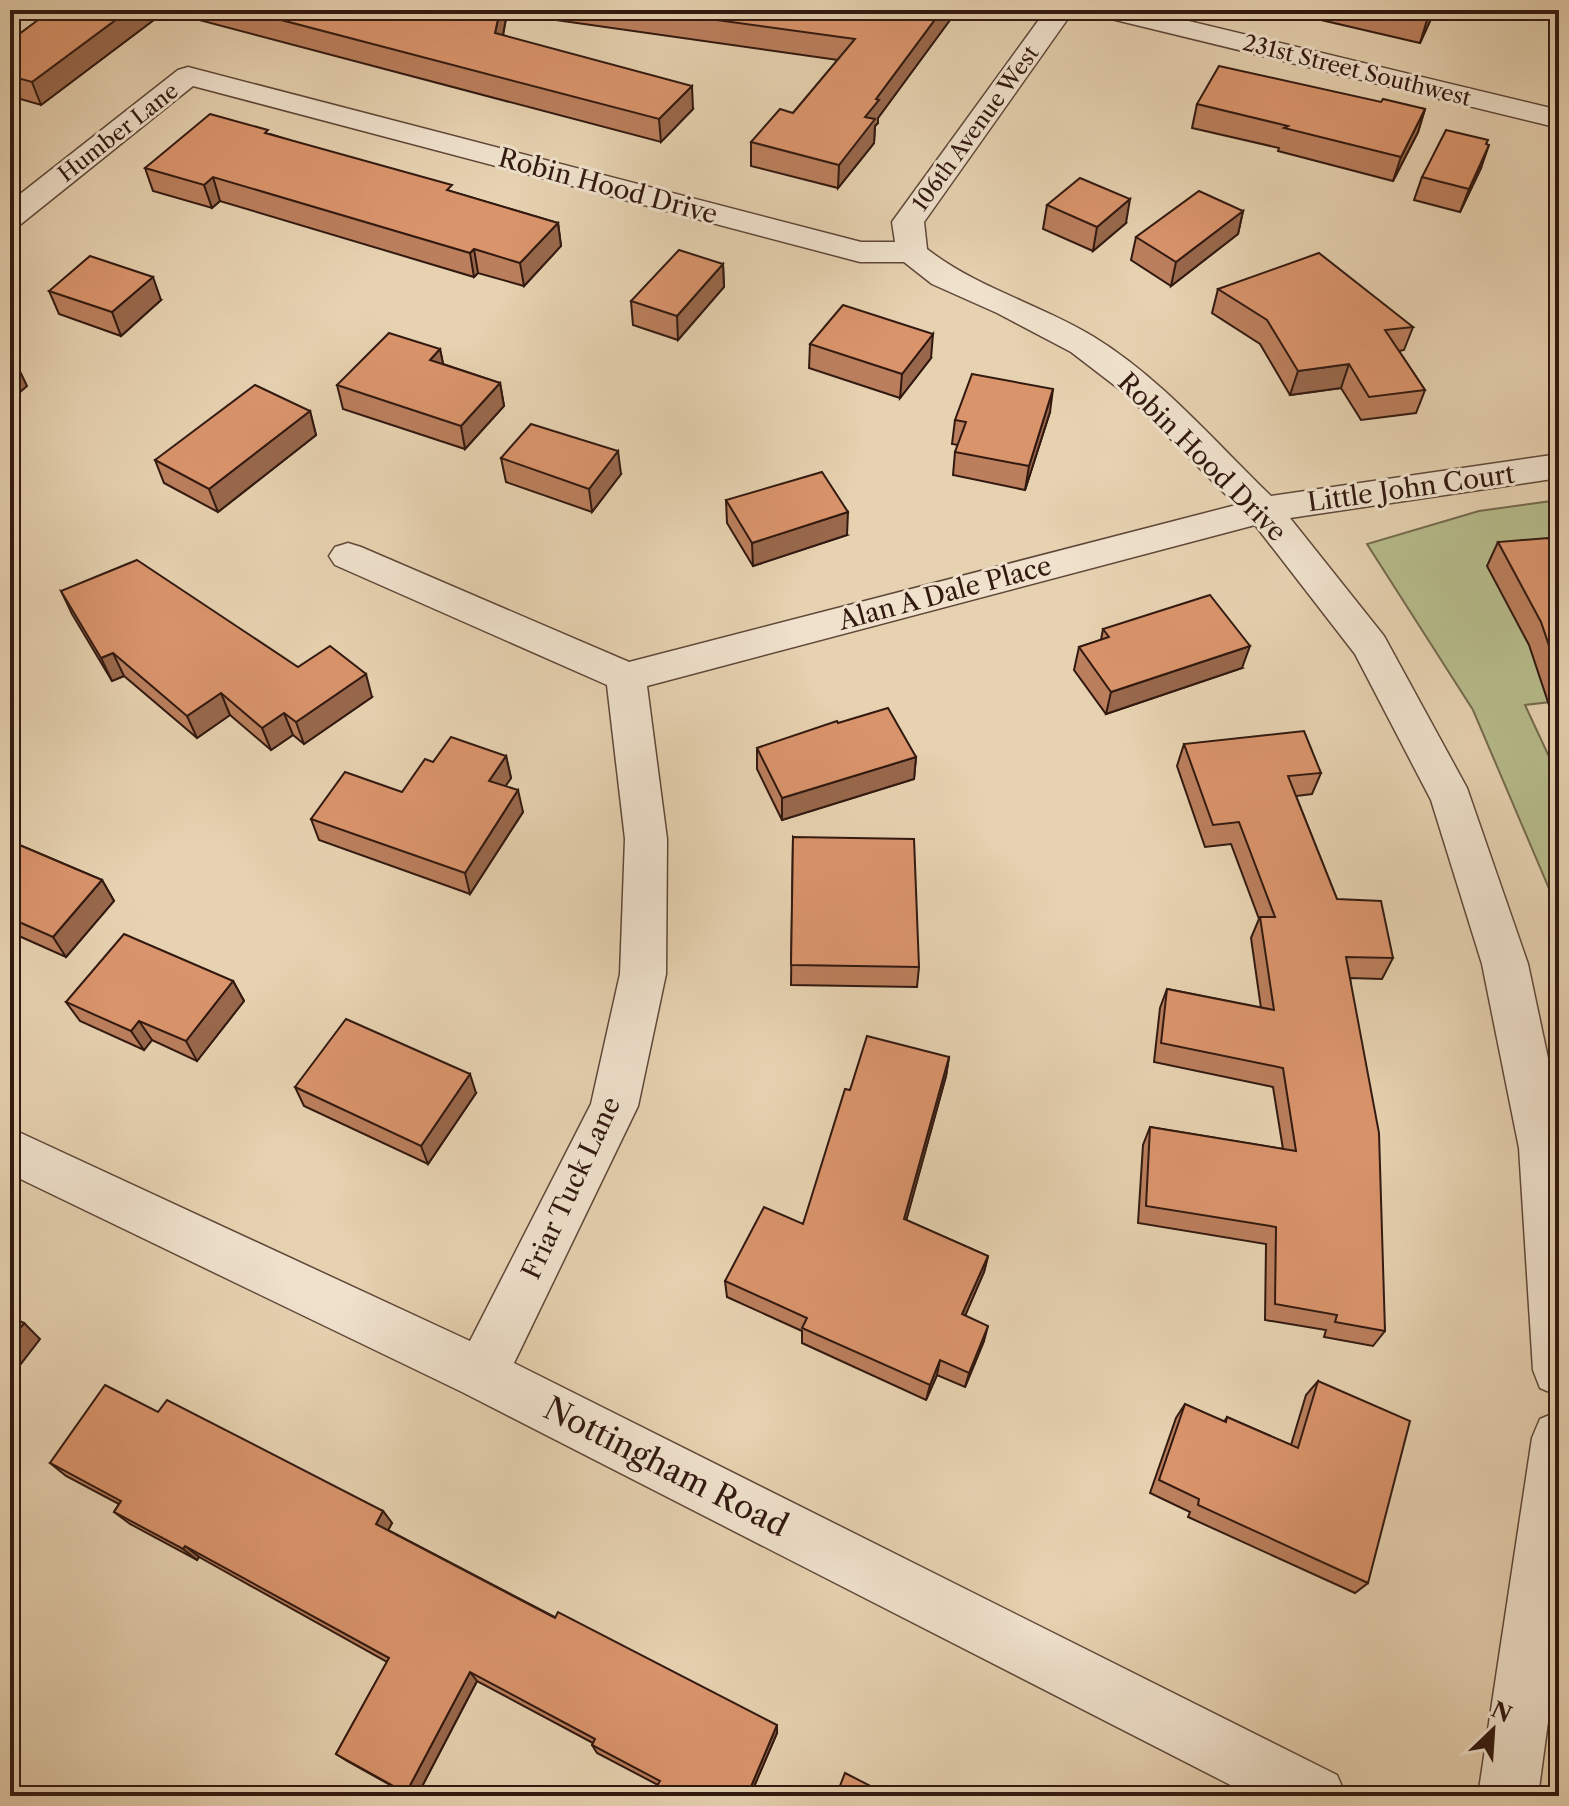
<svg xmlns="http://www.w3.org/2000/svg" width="1569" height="1806" font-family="'Libre Caslon Text',serif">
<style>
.green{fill:#b6bb8b;stroke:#746a4e;stroke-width:2}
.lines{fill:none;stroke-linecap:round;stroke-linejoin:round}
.minor-casing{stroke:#5f4738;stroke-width:3}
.minor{fill:#efe1cc;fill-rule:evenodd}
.wall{fill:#bb7f5d;stroke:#321910;stroke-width:2}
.shaded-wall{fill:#99684c;stroke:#321910;stroke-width:2}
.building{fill:#da946c;stroke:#321910;stroke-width:2}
.labels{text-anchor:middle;stroke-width:6;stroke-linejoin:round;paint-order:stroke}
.far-street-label{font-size:22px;fill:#321910;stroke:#efe1cc}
.street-label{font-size:26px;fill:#321910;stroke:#efe1cc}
.near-street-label{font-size:32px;fill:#321910;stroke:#efe1cc}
</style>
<rect width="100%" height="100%" fill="#e6d1b0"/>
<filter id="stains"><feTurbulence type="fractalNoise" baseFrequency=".0025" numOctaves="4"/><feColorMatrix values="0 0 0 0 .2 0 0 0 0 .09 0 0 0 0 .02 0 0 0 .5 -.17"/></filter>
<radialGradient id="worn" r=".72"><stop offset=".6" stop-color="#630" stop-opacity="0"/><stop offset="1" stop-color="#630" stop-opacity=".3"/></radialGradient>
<!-- green -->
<polygon class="green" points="1559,500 1559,701 1525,705 1559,778 1559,912 1473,710 1367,544 1479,511"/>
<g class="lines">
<!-- minor casing -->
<g class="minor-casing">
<g id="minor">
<path d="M1046 10H1074L924 222 927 249C977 288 1040 304 1094 337 1161 378 1215 442 1271 496L1559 454V478L1290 518 1384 636 1467 788 1528 964 1559 1110V1396L1540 1388 1533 1370 1519 1148 1482 964 1431 800 1355 654 1255 525 647 686 667 839 666 974 638 1106 514 1363 1337 1775 1346 1796H1252L462 1392 10 1174V1128L470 1341 591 1104 620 974 625 839 607 685 335 565 329 556 335 547 348 543 361 547 629 662 1236 505 1127 395 1071 352 997 313 932 284 904 262H860L193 86 21 224 10 226V202L178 70 188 67 861 242H895L892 222Z"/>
<polygon points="1095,10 1143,10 1559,110 1559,128 1099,16"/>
<polygon points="1559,1411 1559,1641 1538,1796 1478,1796 1532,1438 1540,1419"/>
</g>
</g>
<!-- minor -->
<use href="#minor" class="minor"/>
</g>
<!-- wall -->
<g class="wall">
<polygon points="167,10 41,105 10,96 10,41 41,18 39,12"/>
<polygon points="183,10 951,10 950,20 878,118 878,123 875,126 874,143 838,188 751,166 751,142 793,113 838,60 507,13 503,35 693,109 661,142 184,16"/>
<polygon points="1278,10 1435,10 1420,43"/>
<polygon points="1381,102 1425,109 1418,132 1393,181 1278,151 1279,148 1192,128 1197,104"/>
<polygon points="270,134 453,192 558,223 561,246 524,286 478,273 474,277 220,201 212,208 153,191 145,168"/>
<polygon points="1481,168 1460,212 1414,200 1422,177"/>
<polygon points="1047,205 1126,223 1093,251 1043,229"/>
<polygon points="1243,211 1238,234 1171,286 1131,260 1136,237"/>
<polygon points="723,264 724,287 678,340 633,325 631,301"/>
<polygon points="1218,289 1413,327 1404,350 1399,351 1425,390 1416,413 1361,420 1341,388 1290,395 1260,344 1212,313"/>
<polygon points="49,291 161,300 121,336 59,314"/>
<polygon points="810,344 931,358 900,398 809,368"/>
<polygon points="440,349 443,364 500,383 504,406 465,449 343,409 337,385"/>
<polygon points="310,411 316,435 218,512 164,483 155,460"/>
<polygon points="1050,412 1025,490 953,475 955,452 958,445 952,444 955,420"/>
<polygon points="501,458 621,474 592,512 506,482"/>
<polygon points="726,500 847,535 753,566 727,523"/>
<polygon points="1498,542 1559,557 1559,711 1551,711 1529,645 1487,566"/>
<polygon points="61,591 298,667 372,697 304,744 293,735 271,750 230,715 197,738 124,676 112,681 72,614"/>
<polygon points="1103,629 1242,668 1106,714 1074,670 1079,647 1101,640"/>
<polygon points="838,723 916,757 914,779 782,820 757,769 757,748"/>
<polygon points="1184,744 1321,773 1312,794 1296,796 1337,899 1393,958 1382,979 1350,978 1385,1331 1373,1346 1324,1337 1326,1330 1265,1320 1266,1244 1138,1223 1143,1145 1150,1127 1283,1149 1273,1087 1154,1062 1160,1008 1167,989 1261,1008 1251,938 1259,919 1231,844 1205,847 1177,766"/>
<polygon points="506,756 511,778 505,786 523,812 470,894 319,840 311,819 402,792 433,762"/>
<polygon points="793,837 919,967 917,987 791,985"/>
<polygon points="10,841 102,880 114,901 66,957 10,932"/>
<polygon points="233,981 244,1001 197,1061 152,1040 144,1050 80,1021 66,1002"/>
<polygon points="949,1057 946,1076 906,1220 988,1256 984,1272 965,1315 984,1341 965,1387 937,1375 926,1400 802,1343 802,1331 727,1297 725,1281 803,1224 850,1090"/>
<polygon points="295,1087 476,1093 428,1164 304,1106"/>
<polygon points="1318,1381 1368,1583 1355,1593 1188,1517 1190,1512 1150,1493 1176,1418 1185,1404 1224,1422 1227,1417 1291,1445 1306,1395"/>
<polygon points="158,1412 383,1511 392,1523 388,1530 777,1733 750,1796 666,1796 661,1793 658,1785 597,1753 592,1745 593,1743 477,1681 417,1796 410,1796 347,1761 336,1754 387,1662 199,1557 197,1560 130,1524 114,1512 119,1504 66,1476 50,1463"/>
</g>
<!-- shaded-wall -->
<g class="shaded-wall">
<polygon points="129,10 167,10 41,105 32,82"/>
<polygon points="500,10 507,10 507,13 499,56 495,33"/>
<polygon points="942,10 951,10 950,20 878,118 878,123 875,126 874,143 838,188 839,165 865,117 876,99"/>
<polygon points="1431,10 1435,10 1420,43 1427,20"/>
<polygon points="692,86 693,109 661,142 659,119"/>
<polygon points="1425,109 1418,132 1393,181 1401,157"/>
<polygon points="1489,145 1481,168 1460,212 1469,189"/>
<polygon points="213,177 220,201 212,208 204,185"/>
<polygon points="1130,199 1126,223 1093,251 1097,227"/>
<polygon points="1243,211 1238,234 1171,286 1176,262"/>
<polygon points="558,223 561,246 524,286 520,263"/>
<polygon points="474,249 478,273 474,277 470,253"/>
<polygon points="723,264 724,287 678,340 677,316"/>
<polygon points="153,277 161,300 121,336 112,312"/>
<polygon points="933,334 931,358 900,398 902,374"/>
<polygon points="440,349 445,373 430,360"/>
<polygon points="16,363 27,386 10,401 10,368"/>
<polygon points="1349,364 1341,388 1290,395 1298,371"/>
<polygon points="500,383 504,406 465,449 461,426"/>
<polygon points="1053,389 1050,412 1025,490 1029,466"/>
<polygon points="310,411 316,435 218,512 209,489"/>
<polygon points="618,451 621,474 592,512 589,489"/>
<polygon points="848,512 847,535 753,566 752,543"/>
<polygon points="1250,646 1242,668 1106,714 1111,692"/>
<polygon points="113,653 124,676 112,681 101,658"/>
<polygon points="366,674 372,697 304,744 296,722"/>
<polygon points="221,693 230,715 197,738 187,716"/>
<polygon points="284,713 293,735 271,750 262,728"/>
<polygon points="506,756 511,778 495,802 489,781"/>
<polygon points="916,757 914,779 782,820 782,798"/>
<polygon points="518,790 523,812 470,894 465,873"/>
<polygon points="102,880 114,901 66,957 53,937"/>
<polygon points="233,981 244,1001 197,1061 186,1041"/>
<polygon points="139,1021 152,1040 144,1050 131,1031"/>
<polygon points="949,1057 946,1076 902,1236 904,1219"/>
<polygon points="470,1074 476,1093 428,1164 421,1146"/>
<polygon points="988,1256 984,1272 959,1330 962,1314"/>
<polygon points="24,1323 40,1339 10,1378 10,1341"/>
<polygon points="988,1326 984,1341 965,1387 969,1373"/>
<polygon points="940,1360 937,1375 926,1400 930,1385"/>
<polygon points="383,1511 392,1523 385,1536 376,1524"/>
<polygon points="185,1546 199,1557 197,1560 183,1549"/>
<polygon points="470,1672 477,1681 417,1796 411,1796 406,1793"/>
<polygon points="777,1725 777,1733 750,1796 747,1796"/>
</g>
<!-- building -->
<g class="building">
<polygon points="41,10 129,10 32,82 10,76 10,41 46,14 39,12"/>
<polygon points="243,10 500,10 495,33 692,86 659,119"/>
<polygon points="644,10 942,10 876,99 879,100 865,117 875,119 839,165 751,142 780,109 793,113 855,39"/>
<polygon points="1385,10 1431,10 1427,20"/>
<polygon points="1219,66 1381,102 1383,99 1425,109 1401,157 1284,128 1288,126 1197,104"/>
<polygon points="210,114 268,130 265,133 452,185 447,190 558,223 520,263 474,249 470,253 213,177 204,185 145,168"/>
<polygon points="1446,130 1488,140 1486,144 1489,145 1469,189 1422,177"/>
<polygon points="1080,178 1130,199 1097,227 1047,205"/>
<polygon points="1199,191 1243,211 1176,262 1136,237"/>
<polygon points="679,250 723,264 677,316 631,301"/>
<polygon points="1319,253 1413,327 1385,330 1425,390 1369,397 1349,364 1298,371 1267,320 1218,289"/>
<polygon points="90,256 153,277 112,312 49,291"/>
<polygon points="843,305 933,334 902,374 810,344"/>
<polygon points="389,333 440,349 430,360 500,383 461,426 337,385"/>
<polygon points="10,361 16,363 10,368"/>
<polygon points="972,374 1053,389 1029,466 955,452 966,422 955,420"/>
<polygon points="255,385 310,411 209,489 155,460"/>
<polygon points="531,424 618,451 589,489 501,458"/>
<polygon points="822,472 848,512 752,543 726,500"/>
<polygon points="1548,538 1559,557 1559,675 1541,622 1498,542"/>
<polygon points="137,560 298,667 330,646 366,674 296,722 284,713 262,728 221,693 187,716 113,653 101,658 61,591"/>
<polygon points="1210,595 1250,646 1111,692 1079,647 1109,637 1103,629"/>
<polygon points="888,708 916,757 782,798 757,748 837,721 838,723"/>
<polygon points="1304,731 1321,773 1288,776 1337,899 1381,901 1393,958 1346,957 1379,1133 1385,1331 1335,1322 1337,1315 1275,1304 1276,1227 1146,1206 1150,1127 1296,1151 1283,1068 1161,1043 1167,989 1274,1010 1260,917 1275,917 1239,822 1213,825 1184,744"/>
<polygon points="451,737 506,756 489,781 518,790 465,873 311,819 345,772 402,792 425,759 433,762"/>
<polygon points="793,837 914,839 919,967 791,965"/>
<polygon points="10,841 102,880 53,937 10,918"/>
<polygon points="124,934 233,981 186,1041 139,1021 131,1031 66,1002"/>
<polygon points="346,1019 470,1074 421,1146 295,1087"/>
<polygon points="867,1036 949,1057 904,1219 988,1256 962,1314 988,1326 969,1373 940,1360 930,1385 802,1328 807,1318 725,1281 764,1207 803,1224 845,1089 850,1090"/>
<polygon points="10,1316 24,1323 10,1341"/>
<polygon points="1318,1381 1410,1421 1368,1583 1198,1505 1199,1499 1159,1480 1185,1404 1226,1422 1227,1417 1298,1448"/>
<polygon points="105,1385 158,1412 167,1400 383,1511 376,1524 555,1618 558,1612 777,1725 747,1796 675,1796 657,1786 660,1781 592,1745 595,1739 470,1672 406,1793 336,1754 389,1658 185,1546 183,1549 114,1512 121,1501 50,1463"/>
<polygon points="845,1773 890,1796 836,1796"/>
</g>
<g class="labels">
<!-- far-street labels -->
<g class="far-street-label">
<text transform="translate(1357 70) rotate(14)" y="8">231st Street Southwest</text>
<text transform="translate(975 128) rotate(-54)" y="8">106th Avenue West</text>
<text transform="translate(118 132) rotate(-38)" y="8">Humber Lane</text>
</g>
<!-- street labels -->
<g class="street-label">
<text transform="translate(608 186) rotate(15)" y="9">Robin Hood Drive</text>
<text transform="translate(1202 457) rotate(45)" y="9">Robin Hood Drive</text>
<text transform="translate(1411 488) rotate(-8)" y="9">Little John Court</text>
<text transform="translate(945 593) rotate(-15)" y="9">Alan A Dale Place</text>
<text transform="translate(571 1188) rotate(-65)" y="9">Friar Tuck Lane</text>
</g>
<!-- near-street labels -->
<g class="near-street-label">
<text transform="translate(666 1467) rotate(27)" y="11">Nottingham Road</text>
</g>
</g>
<!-- margin -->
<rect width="1569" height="1806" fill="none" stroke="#e6d1b0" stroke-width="40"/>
<rect x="12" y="12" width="1545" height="1782" fill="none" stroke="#321910" stroke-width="4"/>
<rect x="20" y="20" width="1529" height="1766" fill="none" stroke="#321910" stroke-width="2"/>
<!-- north arrow -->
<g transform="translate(1493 1730) rotate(25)" stroke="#efe1cc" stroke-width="6" paint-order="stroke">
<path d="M0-6L14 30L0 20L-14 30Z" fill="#321910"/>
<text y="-12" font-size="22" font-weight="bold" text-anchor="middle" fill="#321910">N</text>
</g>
<rect width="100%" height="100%" filter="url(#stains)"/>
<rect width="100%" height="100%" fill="url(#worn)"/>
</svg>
